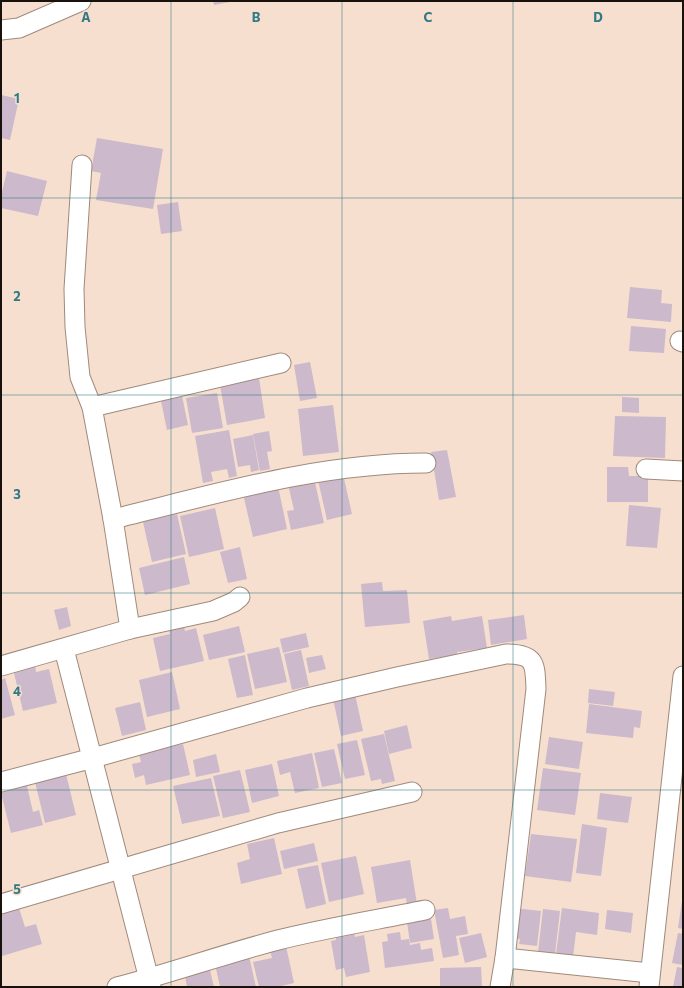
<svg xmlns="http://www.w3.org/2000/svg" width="684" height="988" font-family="Commissioner,sans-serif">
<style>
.building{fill:#ccb9cc}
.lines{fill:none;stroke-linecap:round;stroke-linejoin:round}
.minor-casing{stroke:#9f8a7c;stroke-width:21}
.minor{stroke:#fff;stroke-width:19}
.grid{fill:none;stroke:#327984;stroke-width:1;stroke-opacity:0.55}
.grid-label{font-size:13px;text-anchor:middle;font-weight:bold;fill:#327984;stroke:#f6dfcf;stroke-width:3;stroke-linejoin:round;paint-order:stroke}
</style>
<rect width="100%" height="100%" fill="#f6dfcf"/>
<!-- building -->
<g class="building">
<polygon points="213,1 230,1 230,2 214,5"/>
<polygon points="1,95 19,99 10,140 1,138"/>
<polygon points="97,138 163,149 153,209 96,200 101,173 91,171"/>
<polygon points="7,171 47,181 38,216 1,208 1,196"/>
<polygon points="178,202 182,231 161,234 157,205"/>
<polygon points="630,287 662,290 661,303 672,304 671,322 627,318"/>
<polygon points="631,326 666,329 664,353 629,351"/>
<polygon points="310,362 317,398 300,401 294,365"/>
<polygon points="259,378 265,418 227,425 220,385"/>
<polygon points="181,391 188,425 167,430 160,396"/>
<polygon points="217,393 223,428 192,433 186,398"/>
<polygon points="622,397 639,398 639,413 622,412"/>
<polygon points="333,405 339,452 303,456 298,409"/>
<polygon points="615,416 666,417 665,458 613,456"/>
<polygon points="229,430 237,476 229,478 227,469 211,472 213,481 203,483 195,436"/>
<polygon points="269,431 272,451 267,452 270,469 260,471 253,434"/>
<polygon points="253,435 259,470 251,472 250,465 238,467 233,439"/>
<polygon points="447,450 456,497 439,500 431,452"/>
<polygon points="607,467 628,467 629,476 648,476 648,502 607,502"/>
<polygon points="343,474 352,514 327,520 318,480"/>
<polygon points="314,478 324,523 291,530 287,511 294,510 288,484"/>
<polygon points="278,486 287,529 253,537 243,494"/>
<polygon points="629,505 661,508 657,548 626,546"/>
<polygon points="215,508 224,549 189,557 180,516"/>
<polygon points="177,514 186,554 152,562 143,522"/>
<polygon points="240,547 247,579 228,583 220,552"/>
<polygon points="184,557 190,584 145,595 139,568"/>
<polygon points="382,582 383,591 407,590 410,623 365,627 361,584"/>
<polygon points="67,607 71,626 59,630 54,610"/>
<polygon points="524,615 527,639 491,645 488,620"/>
<polygon points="451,616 452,621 482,616 487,648 457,652 457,655 429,659 423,621"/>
<polygon points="184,626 185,631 196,628 204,661 160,671 153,638 170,634 169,630"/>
<polygon points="239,626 245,652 209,660 203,635"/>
<polygon points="306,633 309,647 283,653 280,639"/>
<polygon points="279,647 287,682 255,689 247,654"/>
<polygon points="301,650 309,686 292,690 284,654"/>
<polygon points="245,655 253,695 237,698 228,659"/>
<polygon points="322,655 326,669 309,673 306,658"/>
<polygon points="35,664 36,672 49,669 57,703 23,711 13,669"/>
<polygon points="172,672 180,709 147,717 139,680"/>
<polygon points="5,678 15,715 1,719 1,680"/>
<polygon points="589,689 615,692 613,706 588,703"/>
<polygon points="355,694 363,731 341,736 333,699"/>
<polygon points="140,702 146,730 122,736 115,708"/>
<polygon points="589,704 642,711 640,728 634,727 633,738 586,733"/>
<polygon points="407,725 412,748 389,754 384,731"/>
<polygon points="384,734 395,781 382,784 381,779 371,781 361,739"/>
<polygon points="549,737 583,742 579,769 545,764"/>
<polygon points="357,740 365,775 345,779 337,744"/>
<polygon points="183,744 190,775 146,785 144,775 135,778 132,764 141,762 139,754"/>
<polygon points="334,749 342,783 322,787 314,753"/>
<polygon points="312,753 319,788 295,793 290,772 280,775 277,761"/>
<polygon points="216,754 220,772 196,777 193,760"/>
<polygon points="272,764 279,796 252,803 245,770"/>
<polygon points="543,768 581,773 575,815 537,810"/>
<polygon points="240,770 250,812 223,818 213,776"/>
<polygon points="66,774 76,815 45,823 35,782"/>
<polygon points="211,778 220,816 182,824 173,786"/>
<polygon points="27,786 33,812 39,810 43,825 11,833 1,793"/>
<polygon points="600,793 632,797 628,823 597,819"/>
<polygon points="582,824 607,828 601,876 576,873"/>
<polygon points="531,834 577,839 571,882 525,876"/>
<polygon points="274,838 282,874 241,884 237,863 250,859 247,844"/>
<polygon points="314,843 318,861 284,869 280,851"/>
<polygon points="356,856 364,894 329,902 321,863"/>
<polygon points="410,860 417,904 407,905 406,898 377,903 371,867"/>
<polygon points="318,865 326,904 306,909 297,869"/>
<polygon points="682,901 683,901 683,929 678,928"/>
<polygon points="19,908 25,927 36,924 42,944 2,956 1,951 1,913"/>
<polygon points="448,908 450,919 465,916 468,934 456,936 459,955 443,958 434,910"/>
<polygon points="514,908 541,911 537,946 519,944 520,939 510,938"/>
<polygon points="562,908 599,913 597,935 576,932 573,957 556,954"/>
<polygon points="543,909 560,911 555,954 538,952"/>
<polygon points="607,910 633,913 631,933 605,929"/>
<polygon points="431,919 434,939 410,943 407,922"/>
<polygon points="354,931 355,937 364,935 370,972 346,977 344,968 336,970 331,941 336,940 336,934"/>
<polygon points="400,932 401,940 409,939 410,945 420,943 421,950 432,948 434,961 385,968 382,942 388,941 387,934"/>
<polygon points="481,933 487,957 465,963 459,938"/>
<polygon points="678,933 683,934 683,965 672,963"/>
<polygon points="286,946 294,983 277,987 259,987 253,962 272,958 270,950"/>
<polygon points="249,956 256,987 220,987 215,964"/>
<polygon points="481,967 482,987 440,986 440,968"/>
<polygon points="677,967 683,968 683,987 673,987"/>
<polygon points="210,970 214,987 187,987 185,976"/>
</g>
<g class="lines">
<!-- minor casing -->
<g class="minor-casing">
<g id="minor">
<polyline points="1,30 19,28 81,1"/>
<polyline points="82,165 74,289 75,327 80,377 92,407 113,519 130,629"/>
<polyline points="680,341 683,342"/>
<polyline points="92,407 281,363"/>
<polyline points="646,469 683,471"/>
<path d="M113 519C216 494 319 463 426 463"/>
<polyline points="64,649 151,987"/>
<polyline points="1,666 130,629 213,611 234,602 240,597"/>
<path d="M1 782 93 758 307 698 397 677 506 654C536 654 535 664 536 689L505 958"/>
<polyline points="1,904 278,823 412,792"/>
<path d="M117 987C171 973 224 954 278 940 326 928 376 920 425 910"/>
<polyline points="500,987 505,958 650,973"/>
<polyline points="649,987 683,676"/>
</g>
</g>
<!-- minor -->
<use href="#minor" class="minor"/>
</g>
<!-- grid -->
<path class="grid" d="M171 1V987M342 1V987M513 1V987M1 198H683M1 395H683M1 593H683M1 790H683"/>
<g class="grid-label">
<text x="86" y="22">A</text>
<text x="256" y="22">B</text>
<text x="428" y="22">C</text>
<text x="598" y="22">D</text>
<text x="17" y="103">1</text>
<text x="17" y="301">2</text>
<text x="17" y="499">3</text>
<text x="17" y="696">4</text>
<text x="17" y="894">5</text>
</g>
<!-- border -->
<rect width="684" height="988" fill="none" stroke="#19120c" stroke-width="4"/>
</svg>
